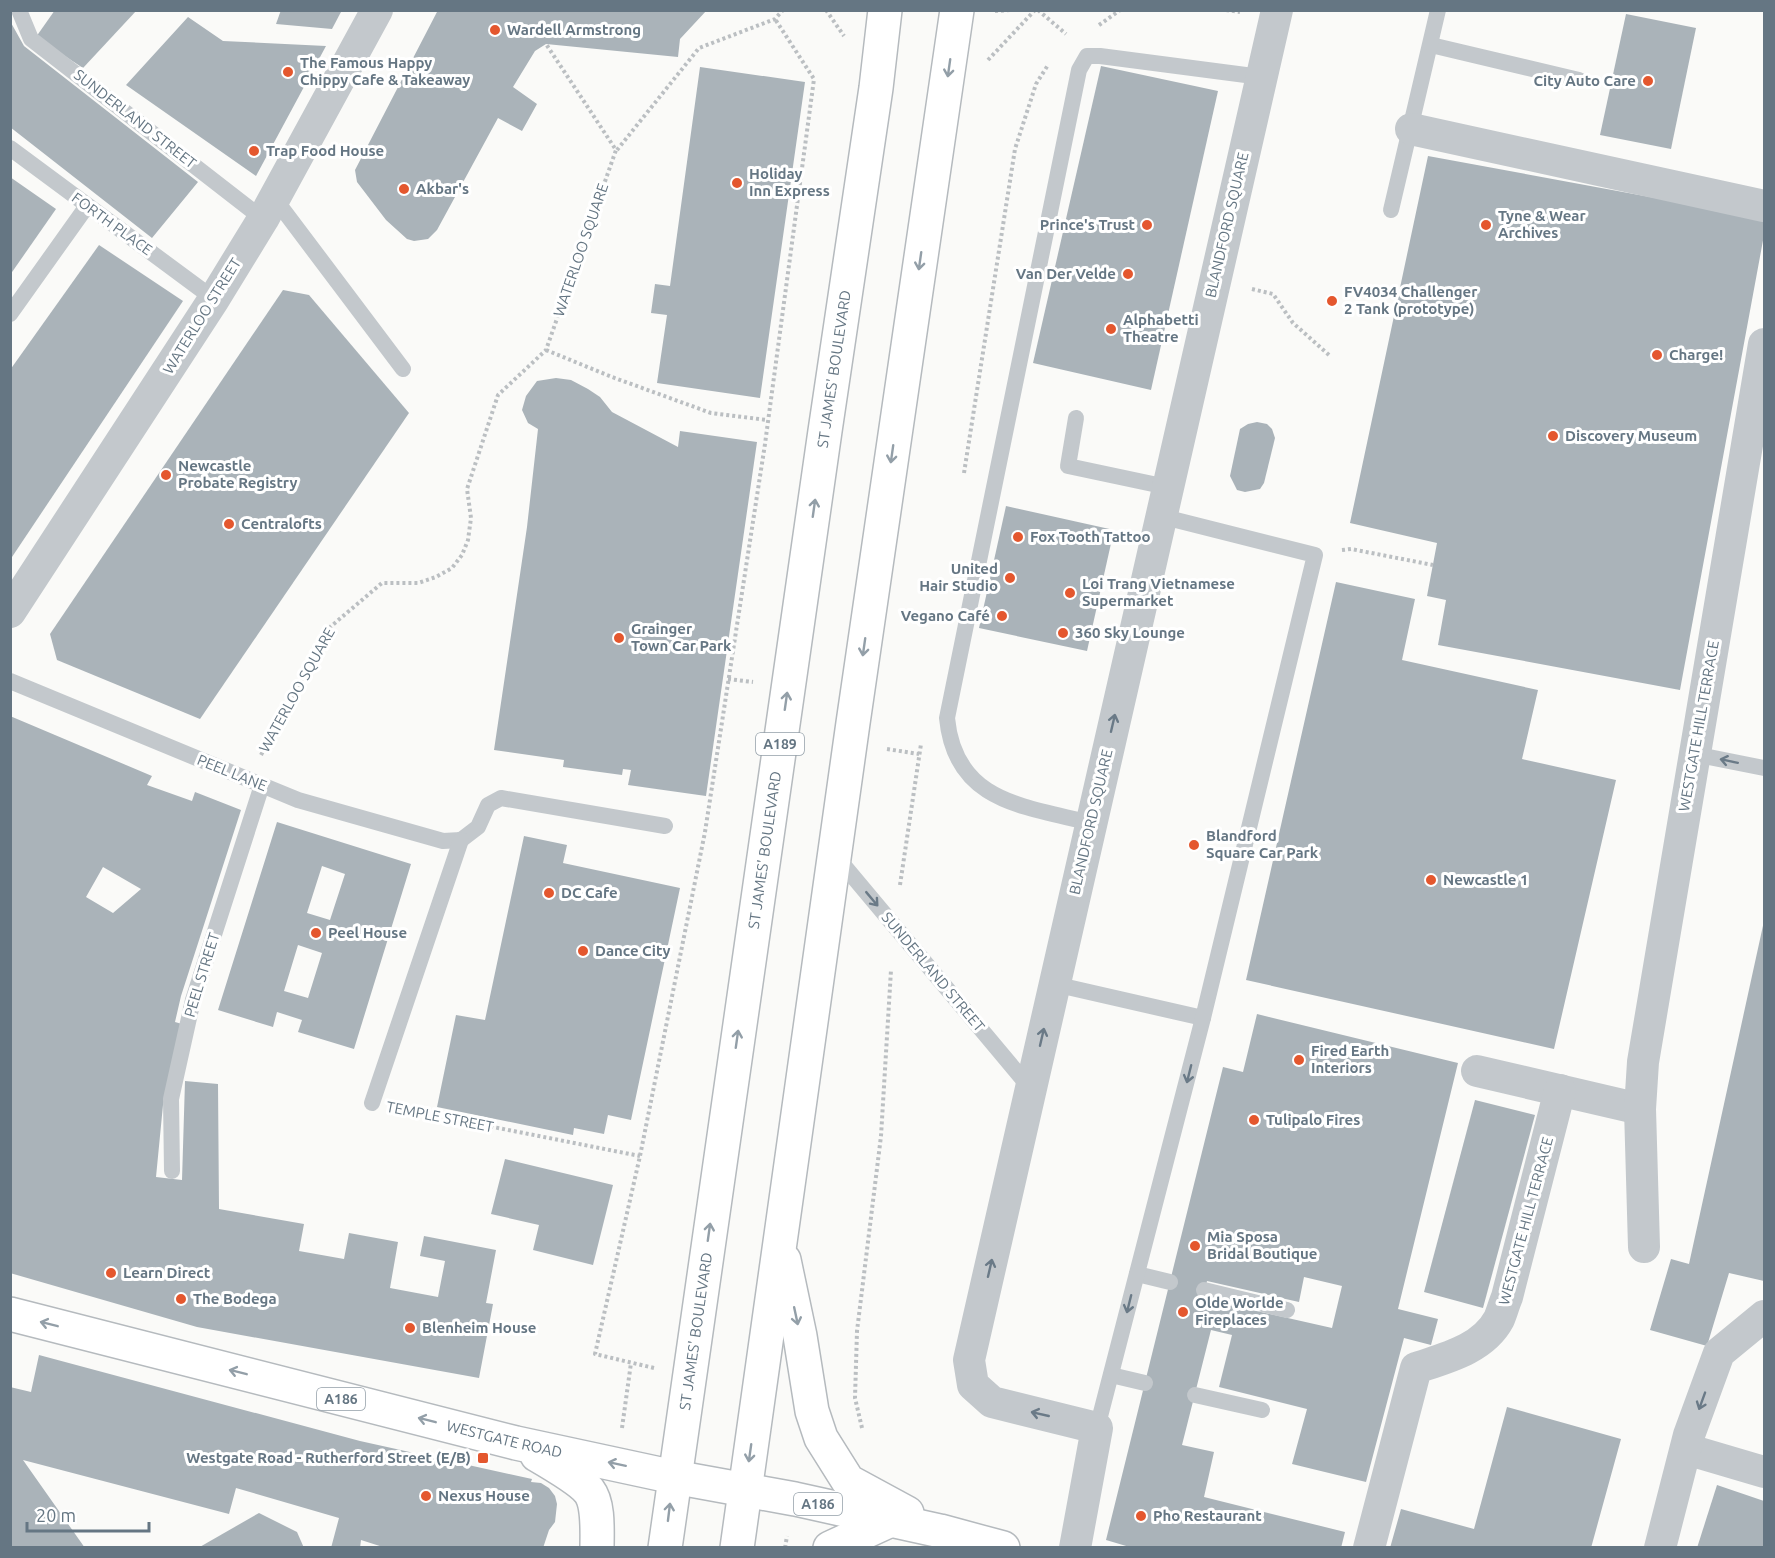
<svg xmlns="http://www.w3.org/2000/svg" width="1775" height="1558" font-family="Ubuntu,sans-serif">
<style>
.building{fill:#aab3b9;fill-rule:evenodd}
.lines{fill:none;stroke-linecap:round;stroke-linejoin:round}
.primary-casing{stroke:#b5babe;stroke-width:36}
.path{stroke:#bbbfc2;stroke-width:4;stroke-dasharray:3 3;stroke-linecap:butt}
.service{stroke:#c3c8cc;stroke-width:16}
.minor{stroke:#c3c8cc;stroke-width:32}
.primary{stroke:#fff;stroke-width:33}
.oneway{stroke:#939fa8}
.oneway2{stroke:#6a7a87}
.poi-dot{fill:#e4572e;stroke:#fff;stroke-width:2}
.labels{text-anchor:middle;stroke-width:6;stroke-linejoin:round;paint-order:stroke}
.shield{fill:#fff;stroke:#939fa8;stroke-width:1.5}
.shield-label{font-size:14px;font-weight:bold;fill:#657683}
.poi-label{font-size:15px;font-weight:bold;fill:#657683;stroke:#fff;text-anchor:start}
.street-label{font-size:15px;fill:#657683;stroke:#fff}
</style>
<rect width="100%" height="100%" fill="#fafaf8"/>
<!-- building -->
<g class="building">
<polygon points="55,10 137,10 83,68 36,37"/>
<polygon points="281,10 342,10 332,29 276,24"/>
<polygon points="438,10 707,10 680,39 678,57 546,44 535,51 513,87 537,104 522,131 498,118 437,230 428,239 414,241 407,239 386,220 357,182 355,170"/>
<polygon points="1626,14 1696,28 1671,149 1600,135"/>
<polygon points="188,17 223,41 326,46 256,176 126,85"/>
<polygon points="10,21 24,46 198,182 152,238 10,127"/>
<polygon points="1101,66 1218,91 1151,390 1033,363"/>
<polygon points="700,67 805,82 760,398 657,383 667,315 651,313 655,284 670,286"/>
<polygon points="1428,156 1764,218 1764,235 1680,690 1438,645 1446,600 1427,596 1437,543 1350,523"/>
<polygon points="10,177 56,209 10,275"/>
<polygon points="99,245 183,301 10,560 10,370"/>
<polygon points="283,290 309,295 409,413 200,719 57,660 50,634"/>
<polygon points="556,378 571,380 588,389 600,397 612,412 678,447 680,431 757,442 706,796 628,785 631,770 623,769 622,775 563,767 564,760 494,750 527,527 538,429 528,423 522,410 526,396 537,381"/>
<polygon points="1257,422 1267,424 1272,429 1275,438 1264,483 1260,489 1245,492 1237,490 1230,476 1240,429 1248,424"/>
<polygon points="1006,506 1114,530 1087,651 979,628"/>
<polygon points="1336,582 1415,599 1402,660 1538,690 1522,759 1616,780 1554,1049 1246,980"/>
<path d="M10 716 152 776 147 785 192 801 195 792 241 810 181 996 175 1022 182 1024 163 1105 156 1177 182 1180 185 1081 218 1084 219 1209 304 1224 299 1251 344 1259 349 1233 398 1242 390 1288 438 1297 445 1261 420 1256 424 1236 496 1250 486 1303 493 1304 479 1378 197 1327 10 1273ZM103 867 141 889 113 913 86 897Z"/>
<path d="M277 822 411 864 354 1049 298 1032 302 1020 277 1012 273 1027 218 1010ZM322 866 345 874 330 920 307 913ZM298 945 322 953 308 998 284 991Z"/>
<polygon points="524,836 567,845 563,863 680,888 631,1120 608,1115 604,1134 574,1128 573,1135 437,1107 456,1015 485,1020"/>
<polygon points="1764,921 1764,1281 1729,1273 1707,1346 1650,1330 1671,1259 1689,1264"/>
<path d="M1257 1014 1458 1063 1398 1309 1438 1319 1431 1345 1404 1338 1366 1482 1292 1464 1307 1409 1219 1387 1232 1335 1211 1330 1182 1445 1214 1452 1204 1497 1345 1532 1341 1548H1133L1106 1540 1223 1067 1243 1072ZM1304 1277 1342 1286 1332 1328 1203 1299 1207 1281 1299 1302Z"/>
<polygon points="1475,1100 1535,1115 1483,1308 1424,1292"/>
<polygon points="505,1159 613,1185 593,1265 533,1250 539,1225 491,1214"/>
<polygon points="39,1355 360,1441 532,1479 531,1482 541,1483 549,1488 555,1496 557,1504 555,1522 549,1530 543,1548 386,1548 361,1540 360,1548 331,1548 339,1518 236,1488 229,1514 23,1460 85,1548 10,1548 10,1387 31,1392"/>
<polygon points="1507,1407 1621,1439 1591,1548 1390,1548 1401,1509 1474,1529"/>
<polygon points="1717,1485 1764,1501 1764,1548 1697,1548"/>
<polygon points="259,1513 297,1532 304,1548 198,1548"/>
</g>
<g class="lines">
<!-- primary casing -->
<g class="primary-casing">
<g id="primary">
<polyline points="784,1260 800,1336 812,1411 821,1438 848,1481 907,1513"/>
<path id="s1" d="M10 1314 516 1443 674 1477 795 1499 940 1531 1003 1548"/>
<path d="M537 1455C549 1462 580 1480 589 1491 599 1504 597 1531 597 1548"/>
<path id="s2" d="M665 1548 825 431 876 88 885 10"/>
<polyline points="737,1548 853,723 957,10"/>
<polyline points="830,1548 891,1520"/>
</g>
</g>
<!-- path -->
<g class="path">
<polyline points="826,10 844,36"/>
<polyline points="1038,10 1066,34"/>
<polyline points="1226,10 1240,12"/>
<polyline points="995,11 1012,10"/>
<polyline points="1099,25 1120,10"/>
<polyline points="988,60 1035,10"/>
<polyline points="617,150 699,48 775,19 783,10"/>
<polyline points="1252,289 1273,294 1293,323 1330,356"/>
<polyline points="546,350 612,377 711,413 767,420"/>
<polyline points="964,473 1015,149 1036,84 1048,65"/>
<polyline points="1342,550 1351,549 1433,565"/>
<polyline points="728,679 753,682"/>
<polyline points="887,749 919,754"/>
<polyline points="261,755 329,628 382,583 418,583 436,577 452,568 462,555 468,540 471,518 467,489 498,395 546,350 616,150 546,44"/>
<polyline points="900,885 921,744"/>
<polyline points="402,1109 640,1156"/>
<polyline points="654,1368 595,1354 640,1156 705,832 765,444 814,79 775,19"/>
<polyline points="622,1428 631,1363"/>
<polyline points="862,1428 855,1398 857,1331 881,1136 891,970"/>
<polyline points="785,1548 787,1536"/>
</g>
<!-- service -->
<g class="service">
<polyline points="19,10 31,39 263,219"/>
<polyline points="1431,45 1579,80"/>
<polyline points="10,148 214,299"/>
<polyline points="275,199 403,369"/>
<polyline points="1391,210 1438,10"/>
<polyline points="10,314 87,206"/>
<polyline points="1076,418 1068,466 1167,487"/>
<polyline points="10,681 298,800 443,841 461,840"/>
<polyline points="1694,754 1764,768"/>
<path d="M1091 823C1023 806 955 802 947 718L1079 70 1087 56H1100L1261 77"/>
<polyline points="461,840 478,827 488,805 501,798 665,826"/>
<polyline points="835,855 1031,1089"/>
<polyline points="1054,984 1203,1018"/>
<polyline points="372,1103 461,840"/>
<polyline points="172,1171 171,1099 193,1000 262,785"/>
<polyline points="1137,1274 1170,1282"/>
<polyline points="1204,1290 1287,1310"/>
<polyline points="1111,1375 1145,1383"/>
<polyline points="1195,1395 1262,1410"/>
<polyline points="1097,1428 1203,1018 1315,555 1160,516"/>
</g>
<!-- minor -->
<g class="minor">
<polyline points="1411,129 1764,206"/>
<polyline points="10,612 214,299 263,219 377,10"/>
<polyline points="1477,1071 1640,1109"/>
<polyline points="1644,1247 1640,1109 1643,1062 1764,344"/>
<polyline points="1686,1449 1764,1472"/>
<polyline points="1075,1548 1097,1428 992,1402 973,1385 969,1360 1277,10"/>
<path d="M1369 1548 1416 1368C1446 1358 1483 1349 1499 1319 1502 1312 1504 1304 1507 1297L1560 1090"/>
<polyline points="1660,1548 1689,1435 1719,1353 1764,1316"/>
</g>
<!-- primary -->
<use href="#primary" class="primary"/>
</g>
<!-- one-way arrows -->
<defs><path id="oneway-shaft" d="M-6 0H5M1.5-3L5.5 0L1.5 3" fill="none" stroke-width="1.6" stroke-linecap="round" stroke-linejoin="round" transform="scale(1.5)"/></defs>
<g class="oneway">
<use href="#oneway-shaft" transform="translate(949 68) rotate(98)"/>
<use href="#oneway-shaft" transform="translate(920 261) rotate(98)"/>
<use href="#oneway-shaft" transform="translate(892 454) rotate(98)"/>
<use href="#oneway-shaft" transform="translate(814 508) rotate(-82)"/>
<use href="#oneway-shaft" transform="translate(864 647) rotate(98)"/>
<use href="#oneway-shaft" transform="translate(786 701) rotate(-82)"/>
<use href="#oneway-shaft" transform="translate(737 1039) rotate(-82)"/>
<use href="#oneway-shaft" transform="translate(709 1232) rotate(-82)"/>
<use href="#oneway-shaft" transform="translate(796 1316) rotate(78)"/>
<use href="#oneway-shaft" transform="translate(49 1324) rotate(-166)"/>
<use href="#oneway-shaft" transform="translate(238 1372) rotate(-166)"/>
<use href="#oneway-shaft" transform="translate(427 1420) rotate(-166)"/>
<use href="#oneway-shaft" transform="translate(750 1453) rotate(98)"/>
<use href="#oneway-shaft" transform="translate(617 1464) rotate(-168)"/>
<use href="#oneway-shaft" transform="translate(669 1512) rotate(-83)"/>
</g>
<g class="oneway2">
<use href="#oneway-shaft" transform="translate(1113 723) rotate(-77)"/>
<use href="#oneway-shaft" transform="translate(1729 761) rotate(-168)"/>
<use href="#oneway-shaft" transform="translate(872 899) rotate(50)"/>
<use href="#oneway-shaft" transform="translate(1042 1037) rotate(-77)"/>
<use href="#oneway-shaft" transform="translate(1189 1074) rotate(104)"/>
<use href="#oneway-shaft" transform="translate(990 1268) rotate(-77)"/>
<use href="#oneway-shaft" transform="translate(1129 1304) rotate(104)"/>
<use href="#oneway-shaft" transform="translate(1702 1401) rotate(110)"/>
<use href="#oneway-shaft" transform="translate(1040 1414) rotate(-167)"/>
</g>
<!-- markers -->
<g class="poi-dot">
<circle cx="495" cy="30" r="6"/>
<circle cx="288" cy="72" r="6"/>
<circle cx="1648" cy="81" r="6"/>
<circle cx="254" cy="151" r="6"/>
<circle cx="737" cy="183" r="6"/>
<circle cx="404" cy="189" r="6"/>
<circle cx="1147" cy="225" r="6"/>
<circle cx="1486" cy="225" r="6"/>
<circle cx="1128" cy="274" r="6"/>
<circle cx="1332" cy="301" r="6"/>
<circle cx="1111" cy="329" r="6"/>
<circle cx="1657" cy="355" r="6"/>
<circle cx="1553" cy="436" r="6"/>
<circle cx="166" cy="475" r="6"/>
<circle cx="229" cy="524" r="6"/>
<circle cx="1018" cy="537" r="6"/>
<circle cx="1010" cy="578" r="6"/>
<circle cx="1070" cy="593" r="6"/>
<circle cx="1002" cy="616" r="6"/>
<circle cx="1063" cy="633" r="6"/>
<circle cx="619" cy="638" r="6"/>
<circle cx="1194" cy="845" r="6"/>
<circle cx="1431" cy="880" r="6"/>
<circle cx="549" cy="893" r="6"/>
<circle cx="316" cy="933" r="6"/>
<circle cx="583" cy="951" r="6"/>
<circle cx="1299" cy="1060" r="6"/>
<circle cx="1254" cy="1120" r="6"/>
<circle cx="1195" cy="1246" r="6"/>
<circle cx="111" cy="1273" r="6"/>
<circle cx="181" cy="1299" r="6"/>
<circle cx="1183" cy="1312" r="6"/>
<circle cx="410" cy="1328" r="6"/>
<rect x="477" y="1452" width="12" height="12" rx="3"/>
<circle cx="426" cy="1496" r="6"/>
<circle cx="1141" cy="1516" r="6"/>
</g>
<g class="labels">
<!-- shield labels -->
<g class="shield">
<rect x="756" y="733" width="48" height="22" rx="4.5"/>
<rect x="317" y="1388" width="48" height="22" rx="4.5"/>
<rect x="794" y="1493" width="48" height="22" rx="4.5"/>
</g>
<g class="shield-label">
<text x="780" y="749">A189</text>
<text x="341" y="1404">A186</text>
<text x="818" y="1509">A186</text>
</g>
<!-- poi labels -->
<g class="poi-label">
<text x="507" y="35">Wardell Armstrong</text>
<text x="300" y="68">The Famous Happy<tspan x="300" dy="17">Chippy Cafe &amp; Takeaway</tspan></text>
<text x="1636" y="86" text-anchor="end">City Auto Care</text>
<text x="266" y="156">Trap Food House</text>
<text x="749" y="179">Holiday<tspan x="749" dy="17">Inn Express</tspan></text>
<text x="416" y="194">Akbar's</text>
<text x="1498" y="221">Tyne &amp; Wear<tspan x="1498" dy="17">Archives</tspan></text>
<text x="1135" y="230" text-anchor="end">Prince's Trust</text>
<text x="1116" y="279" text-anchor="end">Van Der Velde</text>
<text x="1344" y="297">FV4034 Challenger<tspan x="1344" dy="17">2 Tank (prototype)</tspan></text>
<text x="1123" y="325">Alphabetti<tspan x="1123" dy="17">Theatre</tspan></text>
<text x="1669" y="360">Charge!</text>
<text x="1565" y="441">Discovery Museum</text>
<text x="178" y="471">Newcastle<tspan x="178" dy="17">Probate Registry</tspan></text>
<text x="241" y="529">Centralofts</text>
<text x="1030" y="542">Fox Tooth Tattoo</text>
<text x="998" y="574" text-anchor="end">United<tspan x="998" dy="17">Hair Studio</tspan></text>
<text x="1082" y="589">Loi Trang Vietnamese<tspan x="1082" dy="17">Supermarket</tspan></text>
<text x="990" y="621" text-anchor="end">Vegano Café</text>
<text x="631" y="634">Grainger<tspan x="631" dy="17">Town Car Park</tspan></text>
<text x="1075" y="638">360 Sky Lounge</text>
<text x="1206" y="841">Blandford<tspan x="1206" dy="17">Square Car Park</tspan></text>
<text x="1443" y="885">Newcastle 1</text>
<text x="561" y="898">DC Cafe</text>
<text x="328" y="938">Peel House</text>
<text x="595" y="956">Dance City</text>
<text x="1311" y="1056">Fired Earth<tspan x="1311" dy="17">Interiors</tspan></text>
<text x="1266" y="1125">Tulipalo Fires</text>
<text x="1207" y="1242">Mia Sposa<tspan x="1207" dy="17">Bridal Boutique</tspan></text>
<text x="123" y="1278">Learn Direct</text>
<text x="193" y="1304">The Bodega</text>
<text x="1195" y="1308">Olde Worlde<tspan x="1195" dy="17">Fireplaces</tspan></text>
<text x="422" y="1333">Blenheim House</text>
<text x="471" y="1463" text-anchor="end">Westgate Road - Rutherford Street (E/B)</text>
<text x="438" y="1501">Nexus House</text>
<text x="1153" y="1521">Pho Restaurant</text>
</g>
<!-- street labels -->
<g class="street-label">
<text transform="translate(135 119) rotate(38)" y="5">SUNDERLAND STREET</text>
<text transform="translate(112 224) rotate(36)" y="5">FORTH PLACE</text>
<text transform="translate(1227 225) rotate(-77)" y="5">BLANDFORD SQUARE</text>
<text transform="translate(581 250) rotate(-71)" y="5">WATERLOO SQUARE</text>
<text transform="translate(202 316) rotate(-58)" y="5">WATERLOO STREET</text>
<text dy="5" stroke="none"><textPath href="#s2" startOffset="1191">ST JAMES' BOULEVARD</textPath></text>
<text transform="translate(297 690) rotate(-61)" y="5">WATERLOO SQUARE</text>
<text transform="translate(1699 726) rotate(-80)" y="5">WESTGATE HILL TERRACE</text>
<text transform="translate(232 773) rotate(22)" y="5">PEEL LANE</text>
<text transform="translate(1091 822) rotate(-77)" y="5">BLANDFORD SQUARE</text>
<text dy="5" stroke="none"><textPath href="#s2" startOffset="705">ST JAMES' BOULEVARD</textPath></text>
<text transform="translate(933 972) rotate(50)" y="5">SUNDERLAND STREET</text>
<text transform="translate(202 975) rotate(-73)" y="5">PEEL STREET</text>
<text transform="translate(440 1117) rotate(11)" y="5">TEMPLE STREET</text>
<text transform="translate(1526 1221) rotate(-75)" y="5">WESTGATE HILL TERRACE</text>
<text dy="5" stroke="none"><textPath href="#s2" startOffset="219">ST JAMES' BOULEVARD</textPath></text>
<text dy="5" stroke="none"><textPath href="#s1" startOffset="510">WESTGATE ROAD</textPath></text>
</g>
</g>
<!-- border -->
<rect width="1775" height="1558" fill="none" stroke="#657683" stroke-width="24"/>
<!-- scale -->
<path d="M27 1522v9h122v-9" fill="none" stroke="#657683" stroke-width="3"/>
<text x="36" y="1522" font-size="18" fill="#657683" stroke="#ffffff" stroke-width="4.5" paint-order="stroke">20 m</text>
</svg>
